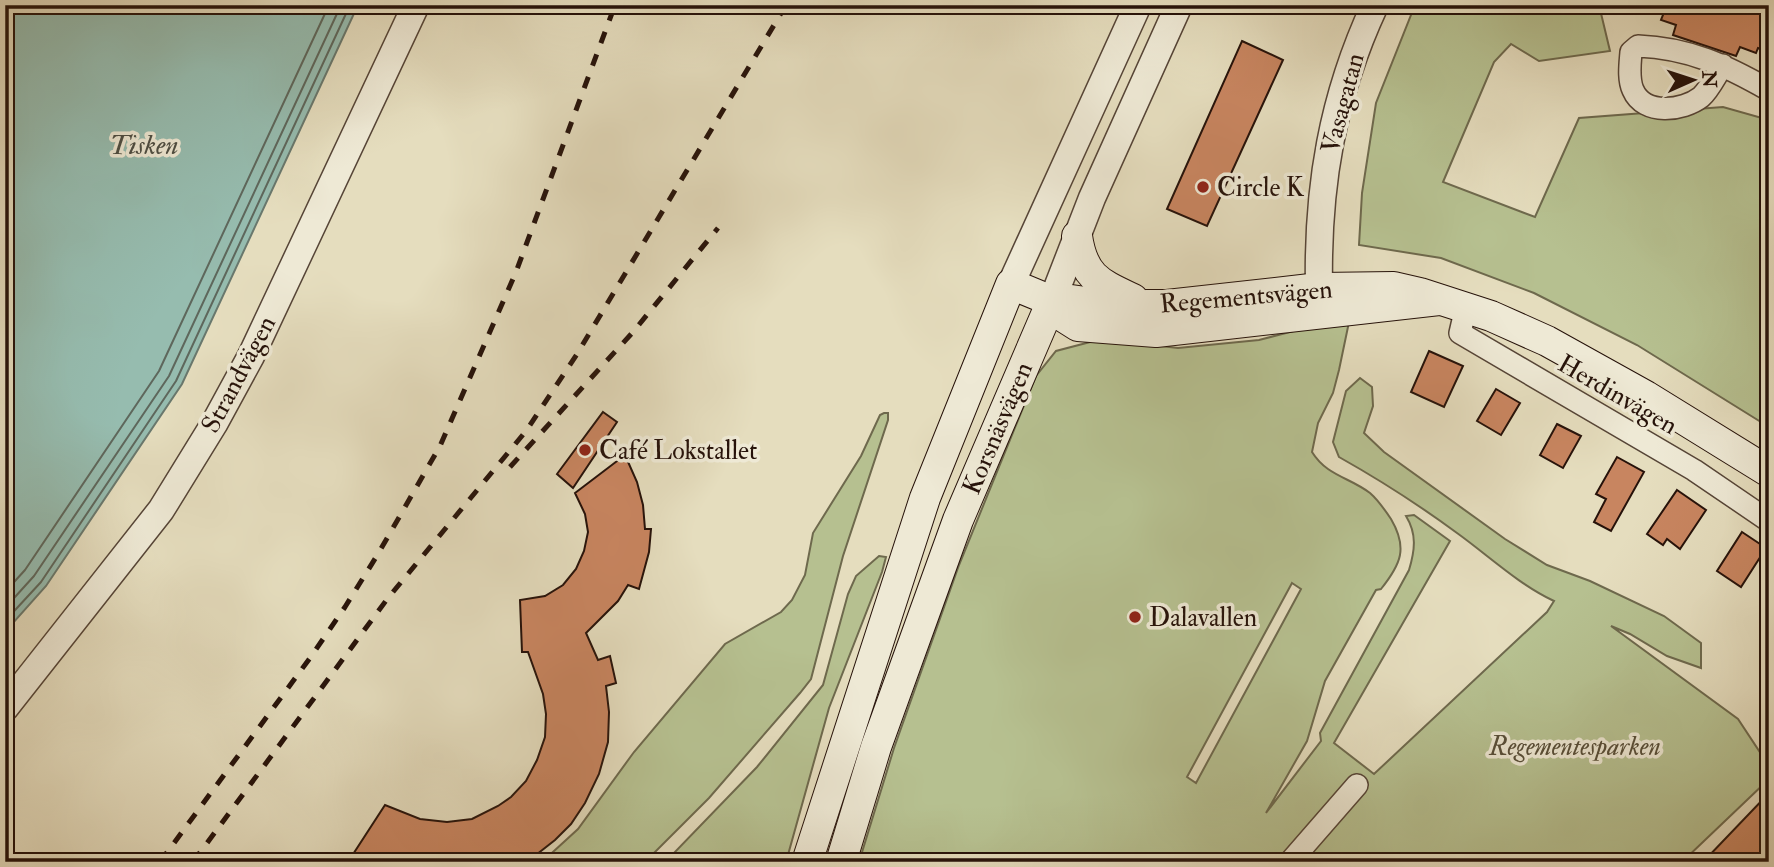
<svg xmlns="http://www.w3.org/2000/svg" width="1774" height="867" font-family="'IM FELL Double Pica',serif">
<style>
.green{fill:#b6c090;stroke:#6e694d;stroke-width:2;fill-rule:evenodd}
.water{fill:#96bcaf;stroke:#69786d;stroke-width:2}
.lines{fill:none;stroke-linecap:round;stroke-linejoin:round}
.shore{stroke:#5e675c;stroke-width:2}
.building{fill:#c88560;stroke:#26120a;stroke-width:2}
.minor-casing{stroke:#564537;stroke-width:24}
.tertiary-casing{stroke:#564537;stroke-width:29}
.secondary-casing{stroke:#26120a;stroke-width:32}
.minor{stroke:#eee9d5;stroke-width:21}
.tertiary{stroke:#eee9d5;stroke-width:26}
.secondary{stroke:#eee9d5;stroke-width:30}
.rail{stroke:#26120a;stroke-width:5;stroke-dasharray:12 12;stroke-linecap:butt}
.poi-dot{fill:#8f2418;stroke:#eee9d5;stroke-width:2.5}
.labels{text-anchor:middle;stroke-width:7;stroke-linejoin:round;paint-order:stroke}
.street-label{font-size:26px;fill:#26120a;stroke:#eee9d5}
.poi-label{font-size:26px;fill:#26120a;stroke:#eee9d5;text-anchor:start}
.park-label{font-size:26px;font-style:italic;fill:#584f39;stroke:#eee9d5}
.water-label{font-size:28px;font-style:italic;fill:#4d4e44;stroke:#eee9d5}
</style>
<rect width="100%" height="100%" fill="#e5ddbe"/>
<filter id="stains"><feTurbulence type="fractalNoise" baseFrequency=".00286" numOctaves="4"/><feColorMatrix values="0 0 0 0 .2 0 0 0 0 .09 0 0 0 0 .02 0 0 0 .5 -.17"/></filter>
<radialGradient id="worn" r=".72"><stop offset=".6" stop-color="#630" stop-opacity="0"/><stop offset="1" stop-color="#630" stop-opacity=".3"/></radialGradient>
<!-- green -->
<g class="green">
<polygon points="1415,5 1599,5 1610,51 1539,61 1511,44 1494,62 1443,182 1535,217 1579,118 1723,107 1769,120 1769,427 1637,345 1534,293 1441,258 1359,245 1362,193 1376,103"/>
<path d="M1347 317 1349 322 1339 370 1333 393 1318 423 1312 452C1327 476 1349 477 1370 493 1378 500 1385 510 1391 519 1408 548 1401 564 1381 589L1376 590 1325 681 1307 741 1266 813 1321 741 1320 733 1409 570C1415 550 1417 534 1406 516L1414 515 1450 541 1334 743 1374 774 1547 612 1554 601C1518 584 1489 556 1457 533 1419 505 1380 480 1339 457L1333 442 1346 391 1360 378 1372 387 1373 406 1364 433 1384 452 1505 539 1547 565 1590 581 1664 616 1701 643V668L1667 656 1630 634 1611 626 1738 719 1769 766V779L1682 862H1141L1134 855 1131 862H859L894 748 959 565 1036 376 1056 351 1094 341 1107 340 1178 348 1259 340ZM1292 583 1301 589 1196 783 1187 777Z"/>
<polygon points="884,413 888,413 888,420 843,556 811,679 800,693 709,798 645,862 542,862 578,829 634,752 725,644 781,612 792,600 805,575 813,533 861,456 880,415"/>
<polygon points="879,556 886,557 882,572 829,708 786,862 677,862 672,855 757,767 823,685 848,594 856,576"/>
</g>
<!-- water -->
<polygon class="water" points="5,5 358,5 182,384 46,586 5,632"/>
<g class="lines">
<!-- shore -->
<g class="shore">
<polyline points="5,592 25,570 159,371 329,5"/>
<polyline points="5,608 34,576 169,376 341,5"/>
<polyline points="5,621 41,582 176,381 350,5"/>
</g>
</g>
<!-- building -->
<g class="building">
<polygon points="1667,5 1769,5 1769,52 1758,48 1756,53 1740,47 1736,56 1673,35 1676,25 1661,20"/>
<polygon points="1242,41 1283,60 1207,226 1167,209"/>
<polygon points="1429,351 1463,366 1444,407 1411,392"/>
<polygon points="1496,389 1520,403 1501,435 1477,421"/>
<polygon points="603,412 617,422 573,488 557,474"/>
<polygon points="1557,424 1581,436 1563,468 1540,455"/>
<polygon points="625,455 637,482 643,505 645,529 651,529 649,552 639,589 628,585 618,601 586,633 598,660 610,656 616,683 606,686 609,712 608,742 599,774 585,803 571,824 555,840 527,862 348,862 385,805 420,819 447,822 472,819 498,806 511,797 526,781 537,760 545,737 546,714 543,694 528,652 522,652 520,600 545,596 563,585 576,569 584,551 588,532 585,514 575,493"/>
<polygon points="1617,457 1644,472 1611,531 1594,522 1606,499 1596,494"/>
<polygon points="1677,490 1706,510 1680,549 1667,539 1663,545 1647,534"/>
<polygon points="1742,532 1766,548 1741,587 1717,571"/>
<polygon points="1769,793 1769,862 1703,862"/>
</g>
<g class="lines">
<!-- minor casing -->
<g class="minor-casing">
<g id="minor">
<path d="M1723 65C1716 75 1710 89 1701 97 1683 111 1644 116 1633 90 1628 79 1630 65 1631 52L1638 46C1689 48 1725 65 1769 90"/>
<polyline points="1466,307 1460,333 1694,470 1769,521"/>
<polyline points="1290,862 1357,785"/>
</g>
</g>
<!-- tertiary casing -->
<g class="tertiary-casing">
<g id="tertiary">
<polyline points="1011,284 1138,5"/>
<path d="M1319 288C1317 187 1332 97 1375 5"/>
<polyline points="1052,301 1092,198 1179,5"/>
<polyline points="5,708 161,510 214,424 251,356 416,5"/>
</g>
</g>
<!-- secondary casing -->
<g class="secondary-casing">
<g id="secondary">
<path d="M1077 236C1083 277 1099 283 1133 299"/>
<polyline points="1052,301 1064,299 1130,308 1146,305 1167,305 1319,288 1394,287 1420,293 1491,316 1547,341 1646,396 1769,472"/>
<polyline points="807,862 925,498 1011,284 1052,301 1059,314 1078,326 1156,332 1439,300"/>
<polyline points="841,862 876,747 958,520 1052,301"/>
</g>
</g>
<!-- minor -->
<use href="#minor" class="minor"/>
<!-- tertiary -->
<use href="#tertiary" class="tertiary"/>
<!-- secondary -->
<use href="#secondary" class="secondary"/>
<!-- rail -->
<g class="rail">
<polyline points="510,467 633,332 718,228"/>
<polyline points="160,862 310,658 345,607 378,554 440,446 516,272 615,5"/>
<polyline points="193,862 388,598 526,431 577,354 786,5"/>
</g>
</g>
<!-- markers -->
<g class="poi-dot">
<circle cx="1203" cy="187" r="7"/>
<circle cx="585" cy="450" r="7"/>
<circle cx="1135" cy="617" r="7"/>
</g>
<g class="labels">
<!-- street labels -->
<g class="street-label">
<text transform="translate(1342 103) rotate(-75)" y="9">Vasagatan</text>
<text transform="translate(1246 296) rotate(-5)" y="9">Regementsvägen</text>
<text transform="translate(238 374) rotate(-62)" y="9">Strandvägen</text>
<text transform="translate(1618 394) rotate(30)" y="9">Herdinvägen</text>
<text transform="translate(997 428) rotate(-67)" y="9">Korsnäsvägen</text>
</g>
<!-- poi labels -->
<g class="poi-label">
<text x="1217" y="196">Circle K</text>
<text x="599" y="459">Café Lokstallet</text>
<text x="1149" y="626">Dalavallen</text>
</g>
<!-- park labels -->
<g class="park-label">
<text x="1575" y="755">Regementesparken</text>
</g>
<!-- water labels -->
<g class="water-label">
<text x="144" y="154">Tisken</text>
</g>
</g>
<!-- margin -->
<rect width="1774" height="867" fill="none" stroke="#e5ddbe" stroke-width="28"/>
<rect x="7" y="7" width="1760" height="853" fill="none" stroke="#26120a" stroke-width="3.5"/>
<rect x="14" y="14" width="1746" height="839" fill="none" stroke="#26120a" stroke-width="2"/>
<!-- north arrow -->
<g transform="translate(1693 80) rotate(87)" stroke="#eee9d5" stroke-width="5" paint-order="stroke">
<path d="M0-5L12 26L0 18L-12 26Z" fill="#26120a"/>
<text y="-10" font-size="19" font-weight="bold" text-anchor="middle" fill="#26120a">N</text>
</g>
<rect width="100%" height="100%" filter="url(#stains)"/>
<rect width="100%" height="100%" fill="url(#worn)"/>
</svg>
